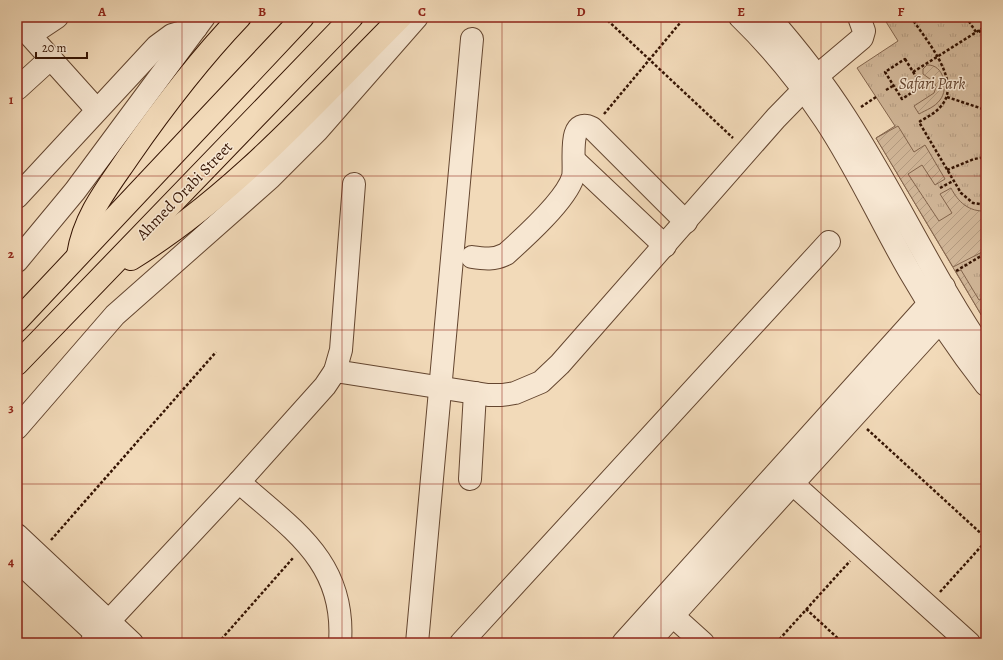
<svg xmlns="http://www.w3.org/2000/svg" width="1003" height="660" font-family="Alegreya,serif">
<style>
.grass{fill:url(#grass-tufts);stroke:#84664e}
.garden{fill:url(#garden-furrows);stroke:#84664e}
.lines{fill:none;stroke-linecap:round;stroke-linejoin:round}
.minor-casing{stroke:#644630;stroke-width:24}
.highway-casing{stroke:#351403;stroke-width:24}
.path{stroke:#351403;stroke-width:2.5;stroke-dasharray:3 2;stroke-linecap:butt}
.minor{stroke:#f7e7d2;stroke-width:22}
.highway{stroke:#f2dab9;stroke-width:22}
.grid{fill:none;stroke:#8f2418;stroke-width:1;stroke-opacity:0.55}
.labels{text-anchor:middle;stroke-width:3;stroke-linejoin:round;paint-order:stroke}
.park-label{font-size:16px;font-style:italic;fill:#644530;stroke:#f7e7d2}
.street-label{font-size:16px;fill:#351403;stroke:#f7e7d2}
.neatline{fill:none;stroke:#8f2418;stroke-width:1.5}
.grid-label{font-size:13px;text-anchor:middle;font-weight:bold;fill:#8f2418}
</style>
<defs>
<pattern id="grass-tufts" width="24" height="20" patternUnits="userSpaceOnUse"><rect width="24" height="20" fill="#d2b89a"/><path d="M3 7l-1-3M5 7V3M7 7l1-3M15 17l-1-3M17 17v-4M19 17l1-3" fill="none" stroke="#b59d83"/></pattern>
<pattern id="garden-furrows" width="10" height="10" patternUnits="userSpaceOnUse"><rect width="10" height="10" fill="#d2b89a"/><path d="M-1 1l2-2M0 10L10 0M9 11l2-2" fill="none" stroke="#b59d83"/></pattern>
</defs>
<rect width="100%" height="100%" fill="#f2dab9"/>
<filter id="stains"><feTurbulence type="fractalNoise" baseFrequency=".005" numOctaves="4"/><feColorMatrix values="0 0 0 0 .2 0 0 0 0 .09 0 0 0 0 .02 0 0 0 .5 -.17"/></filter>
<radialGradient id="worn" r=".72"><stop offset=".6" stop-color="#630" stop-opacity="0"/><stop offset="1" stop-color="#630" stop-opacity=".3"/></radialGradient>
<!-- grass -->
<polygon class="grass" points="883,17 986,17 986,323 876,138 895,126 857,68 898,41"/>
<!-- garden -->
<g class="garden">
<path d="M927 65C944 64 949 89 940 100 935 107 926 110 919 114L914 106 934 93 936 87 934 82 923 74V69Z"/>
<path d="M898 126 914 152 925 145 945 179 935 185 922 165 908 174 939 221 952 213 940 194 951 188C958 202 969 212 986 211V250L953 267 876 138Z"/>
<polygon points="961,270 979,300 986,296 986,323 956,272"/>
</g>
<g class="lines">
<!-- minor casing -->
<g class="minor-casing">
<g id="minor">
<path d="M740 17C772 48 800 83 825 120 857 168 881 222 910 272 933 312 958 349 986 385"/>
<path d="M769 17C797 49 823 82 846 118 896 195 934 280 986 355"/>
<polyline points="17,21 97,110"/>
<polyline points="30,35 57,17"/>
<polyline points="17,89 51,58"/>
<polyline points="574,160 665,246"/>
<polyline points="17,197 157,46 172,35 196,28"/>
<path d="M472 257C485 259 494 260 506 254 525 237 566 200 573 177 576 164 566 115 592 128L686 222"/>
<polyline points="17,261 75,191 204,17"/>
<polyline points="335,371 488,395 502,395 515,393 541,382 560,364 776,118 817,76 862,38 864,31 859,17"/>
<polyline points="17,428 115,315 270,178 317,131 417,17"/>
<polyline points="470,479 475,393"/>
<path d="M239 482C293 530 346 562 340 643"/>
<polyline points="793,484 969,643"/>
<polyline points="17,535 132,643"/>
<polyline points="17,560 106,643"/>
<polyline points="673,616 703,643"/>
<polyline points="91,643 109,621 239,482 325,386 335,371 341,350 354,184"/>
<polyline points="417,643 472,39"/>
<polyline points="461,643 829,242"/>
<polyline points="623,643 944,287"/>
<polyline points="648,643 954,306"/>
</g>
</g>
<!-- highway casing -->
<g class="highway-casing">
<g id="highway">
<path d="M78 255C84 216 108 187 129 156 163 107 199 60 240 17"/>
<path d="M131 259C234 196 316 102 401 17"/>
<polyline points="17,321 303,17"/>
<polyline points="17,364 352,17"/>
</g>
</g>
<!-- path -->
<g class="path">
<polyline points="604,17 733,138"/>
<path d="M911 17C925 39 962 80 942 105 936 113 927 117 919 122L961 193 973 203 986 205"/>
<polyline points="966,17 976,32"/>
<polyline points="979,30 986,41"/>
<polygon points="905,59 922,86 902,99 885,72"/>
<polyline points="913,72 986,26"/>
<polyline points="886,90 893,86"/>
<polyline points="947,97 986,110"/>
<polyline points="861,107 876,97"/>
<polyline points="604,114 685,17"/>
<polyline points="947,170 974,159 986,157"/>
<polyline points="940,188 953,181"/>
<polyline points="956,271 986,253"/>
<polyline points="867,429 986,538"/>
<polyline points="51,540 216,352"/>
<polyline points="940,592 986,541"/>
<polyline points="806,609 843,643"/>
<polyline points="218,643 293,558"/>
<polyline points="776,643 850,561"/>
</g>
<!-- minor -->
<use href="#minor" class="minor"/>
<!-- highway -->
<use href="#highway" class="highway"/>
</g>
<!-- grid -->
<path class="grid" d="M182 17V643M342 17V643M502 17V643M661 17V643M821 17V643M17 176H986M17 330H986M17 484H986"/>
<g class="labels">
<!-- park labels -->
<g class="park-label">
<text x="932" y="89">Safari Park</text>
</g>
<!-- street labels -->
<g class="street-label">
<text transform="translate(184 190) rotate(-46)" y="6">Ahmed Orabi Street</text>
</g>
</g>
<!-- margin -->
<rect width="1003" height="660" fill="none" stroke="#f2dab9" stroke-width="44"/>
<!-- scale -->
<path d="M36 52v6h51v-6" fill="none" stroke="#351403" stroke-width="2"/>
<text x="42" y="52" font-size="12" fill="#351403" stroke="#f7e7d2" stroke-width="3" paint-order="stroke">20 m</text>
<rect x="22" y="22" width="959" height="616" class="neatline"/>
<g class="grid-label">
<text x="102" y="16">A</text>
<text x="262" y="16">B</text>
<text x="422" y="16">C</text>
<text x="581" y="16">D</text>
<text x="741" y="16">E</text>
<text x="901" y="16">F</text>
<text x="11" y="104">1</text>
<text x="11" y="258">2</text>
<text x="11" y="412">3</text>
<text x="11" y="566">4</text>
</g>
<rect width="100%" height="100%" filter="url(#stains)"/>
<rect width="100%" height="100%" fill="url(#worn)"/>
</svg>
